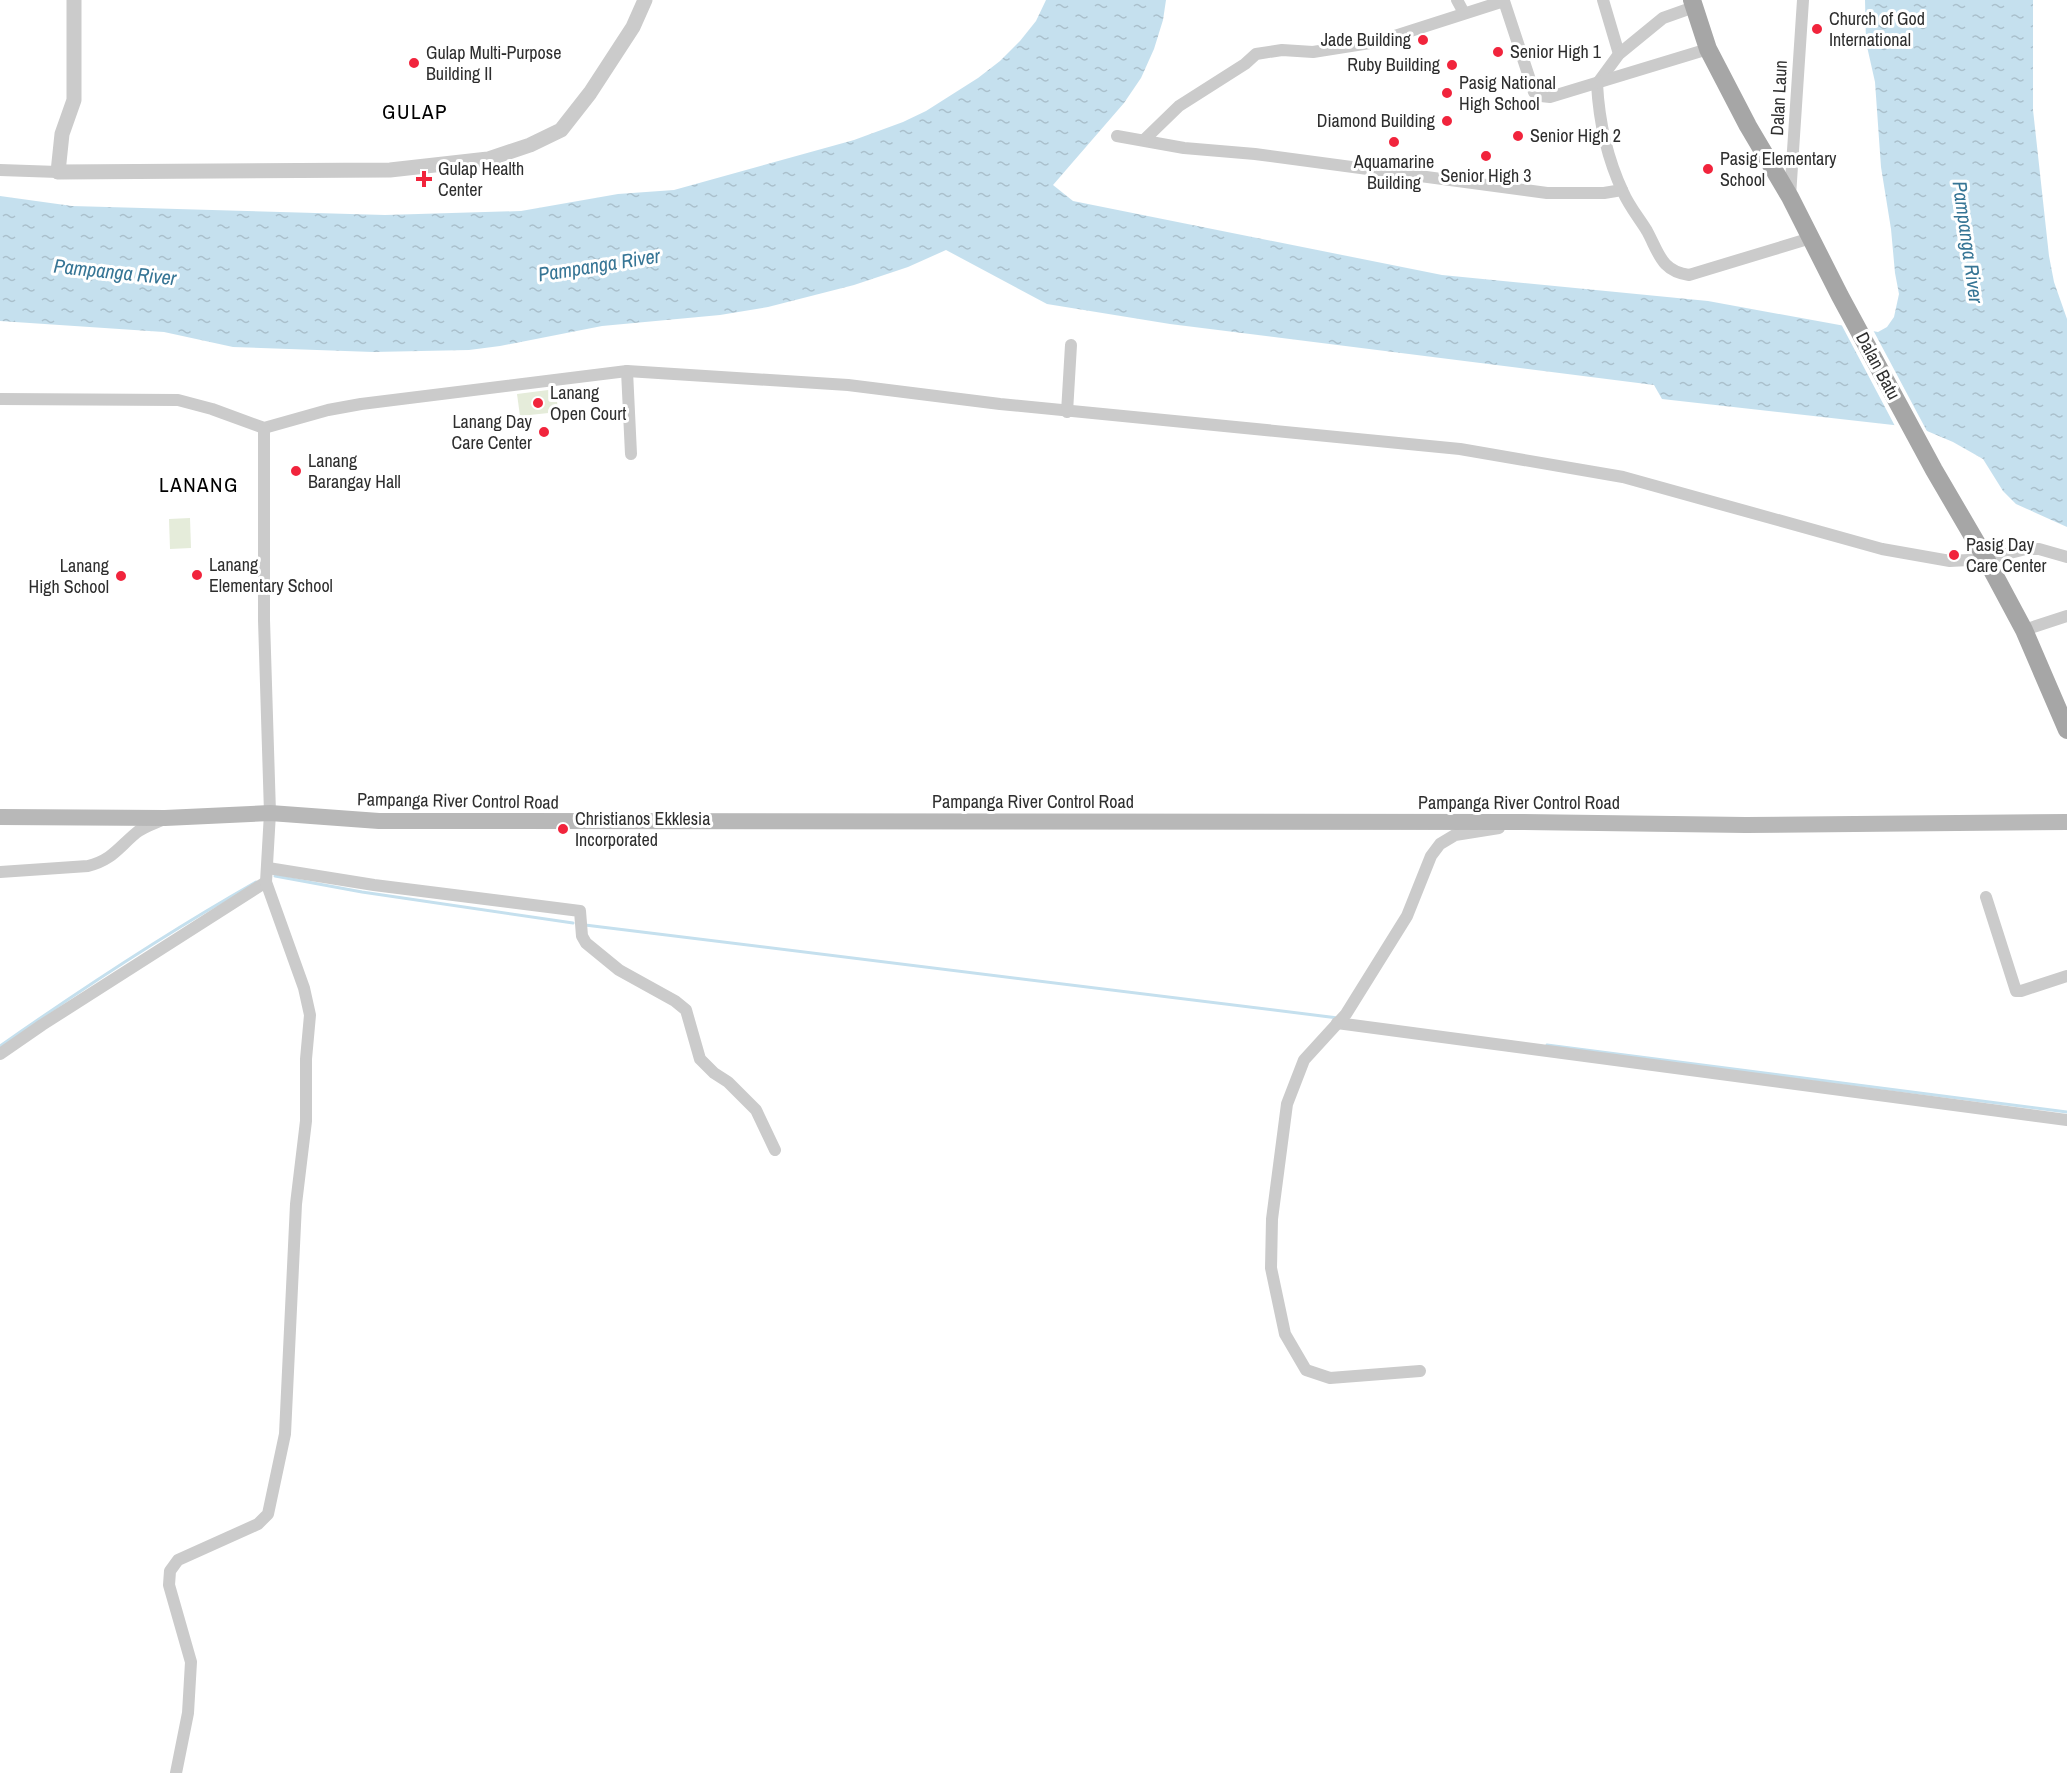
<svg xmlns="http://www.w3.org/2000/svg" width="2067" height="1773" font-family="'Archivo Narrow',sans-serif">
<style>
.garden{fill:#e5ecda}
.water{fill:url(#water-ripples)}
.pier{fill:#fff}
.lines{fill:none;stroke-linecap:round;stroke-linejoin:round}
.stream{stroke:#c5e0ee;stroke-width:3}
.minor{stroke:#cbcbcb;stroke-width:12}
.tertiary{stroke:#cbcbcb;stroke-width:15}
.secondary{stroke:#b8b8b8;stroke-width:16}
.primary{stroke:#a6a6a6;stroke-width:18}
.poi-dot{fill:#f1243c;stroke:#fff;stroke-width:2}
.labels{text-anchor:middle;stroke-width:6;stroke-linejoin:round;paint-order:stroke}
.poi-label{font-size:18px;fill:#2e2e2e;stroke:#fff;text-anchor:start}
.street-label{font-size:18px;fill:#2e2e2e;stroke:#fff}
.water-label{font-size:20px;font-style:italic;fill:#367595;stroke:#fff}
.quarter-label{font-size:21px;letter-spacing:1.5px;fill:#000;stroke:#fff}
</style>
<defs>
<pattern id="water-ripples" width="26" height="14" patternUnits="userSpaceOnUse" patternTransform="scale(1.5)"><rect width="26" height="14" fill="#c5e0ee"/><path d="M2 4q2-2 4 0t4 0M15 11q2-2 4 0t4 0" fill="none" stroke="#aac0cc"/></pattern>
</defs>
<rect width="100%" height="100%" fill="#fff"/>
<!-- garden -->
<g class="garden">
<polygon points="556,389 558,412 520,416 517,394"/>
<polygon points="190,518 191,548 170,549 169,519"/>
</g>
<!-- water -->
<polygon class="water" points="1046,0 1166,0 1163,20 1154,49 1141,78 1124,103 1053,185 1073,201 1442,275 1708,301 1878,332 1887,327 1894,317 1899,294 1895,273 1891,229 1881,167 1875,82 1866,42 1865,0 2033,0 2033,110 2036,137 2049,256 2054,282 2067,319 2067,527 2016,504 2003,491 1983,459 1953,442 1920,428 1662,399 1654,385 1170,324 1047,304 946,250 908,267 854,285 768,307 720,315 602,326 500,346 469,350 373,352 233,347 164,332 0,321 0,196 72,206 385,215 521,211 618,194 674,190 854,140 903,122 926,111 978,78 1000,61 1020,41 1036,21"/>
<!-- pier -->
<polygon class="pier" points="1840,322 1872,328 1929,435 1919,431 1896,428"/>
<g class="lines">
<!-- stream -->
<g class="stream">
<polyline points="275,876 362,892 573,923"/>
<polyline points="585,925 1338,1018"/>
<polyline points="1547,1045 2067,1112"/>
<path d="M0 1046C83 988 168 932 256 882"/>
</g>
<!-- minor -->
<g class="minor">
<polyline points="1457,0 1464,13"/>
<polyline points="1603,0 1619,54"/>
<path d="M1694 7 1663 18 1619 54 1597 84C1599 121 1607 158 1623 192 1629 206 1639 218 1647 231 1659 253 1661 271 1689 275L1811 238"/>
<polyline points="1117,136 1184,148 1255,154 1547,193 1604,193 1622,190"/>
<polyline points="1145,139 1179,106 1245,64 1256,54 1282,50 1313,52 1376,42 1504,1 1534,92 1541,96 1550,97 1708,49"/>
<polyline points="0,170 58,172"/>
<polyline points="1790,196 1803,0"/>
<polyline points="627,371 631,454"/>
<polyline points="0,399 178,400 212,409 264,428 328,410 361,404 627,371 848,385 1000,404 1460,449 1623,477 1882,549 1950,561 1986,559 2026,549 2039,549 2067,557"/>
<polyline points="1067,412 1071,345"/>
<polyline points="2024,630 2067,616"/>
<polyline points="268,868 374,885 580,911 582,936 586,943 619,970 675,1001 686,1010 700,1059 714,1073 728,1082 756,1110 775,1150"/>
<path d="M0 872 88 866C112 860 118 848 136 833 143 827 153 824 162 820"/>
<polyline points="1986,897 2016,991 2021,991 2067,976"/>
<polyline points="1337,1023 2067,1120"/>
<polyline points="0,1054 42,1025 266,882"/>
<polyline points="1420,1371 1330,1378 1306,1370 1285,1334 1271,1268 1272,1219 1287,1104 1304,1060 1346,1014 1407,916 1431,856 1440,844 1455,835 1499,828"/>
<polyline points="176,1773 188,1713 191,1662 169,1585 170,1571 178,1560 258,1524 268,1514 285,1434 296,1204 306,1121 306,1059 310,1015 304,988 266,882 270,813 264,620 264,428"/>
</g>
<!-- tertiary -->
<polyline class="tertiary" points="74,0 74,100 62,134 58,172 390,170 488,159 530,145 561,130 590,93 633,27 645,0"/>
<!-- secondary -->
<polyline class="secondary" points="0,817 165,818 270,813 379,821 1517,822 1746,825 2067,822"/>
<!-- primary -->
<polyline class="primary" points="1692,0 1708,49 1748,126 1790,197 1840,296 1934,470 1986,559 2024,630 2067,730"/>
</g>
<!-- markers -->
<g class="poi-dot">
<circle cx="1817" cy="29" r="6"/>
<circle cx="1423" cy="40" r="6"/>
<circle cx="1498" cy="52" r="6"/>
<circle cx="414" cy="63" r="6"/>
<circle cx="1452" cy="65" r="6"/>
<circle cx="1447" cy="93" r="6"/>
<circle cx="1447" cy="121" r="6"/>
<circle cx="1518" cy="136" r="6"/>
<circle cx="1394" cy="142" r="6"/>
<circle cx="1486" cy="156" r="6"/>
<circle cx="1708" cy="169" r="6"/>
<path d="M421 170h6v6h6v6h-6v6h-6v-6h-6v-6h6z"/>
<circle cx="538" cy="403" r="6"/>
<circle cx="544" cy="432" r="6"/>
<circle cx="296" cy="471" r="6"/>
<circle cx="1954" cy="555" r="6"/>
<circle cx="197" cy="575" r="6"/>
<circle cx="121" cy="576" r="6"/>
<circle cx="563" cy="829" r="6"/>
</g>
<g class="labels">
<!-- poi labels -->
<g class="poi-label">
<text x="1829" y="25">Church of God<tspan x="1829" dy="21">International</tspan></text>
<text x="1411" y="46" text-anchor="end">Jade Building</text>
<text x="1510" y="58">Senior High 1</text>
<text x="426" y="59">Gulap Multi-Purpose<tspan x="426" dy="21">Building II</tspan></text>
<text x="1440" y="71" text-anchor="end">Ruby Building</text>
<text x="1459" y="89">Pasig National<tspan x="1459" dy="21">High School</tspan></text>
<text x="1435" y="127" text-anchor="end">Diamond Building</text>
<text x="1530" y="142">Senior High 2</text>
<text x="1720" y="165">Pasig Elementary<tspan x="1720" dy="21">School</tspan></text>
<text x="1394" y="168" text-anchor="middle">Aquamarine<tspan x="1394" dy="21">Building</tspan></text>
<text x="438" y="175">Gulap Health<tspan x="438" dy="21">Center</tspan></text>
<text x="1486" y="182" text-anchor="middle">Senior High 3</text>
<text x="550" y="399">Lanang<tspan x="550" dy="21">Open Court</tspan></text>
<text x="532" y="428" text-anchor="end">Lanang Day<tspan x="532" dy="21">Care Center</tspan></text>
<text x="308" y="467">Lanang<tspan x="308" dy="21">Barangay Hall</tspan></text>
<text x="1966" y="551">Pasig Day<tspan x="1966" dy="21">Care Center</tspan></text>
<text x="209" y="571">Lanang<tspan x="209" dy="21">Elementary School</tspan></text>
<text x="109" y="572" text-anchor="end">Lanang<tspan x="109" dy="21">High School</tspan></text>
<text x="575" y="825">Christianos Ekklesia<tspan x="575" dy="21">Incorporated</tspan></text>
</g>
<!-- street labels -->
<g class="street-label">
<text transform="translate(1779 98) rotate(-87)" y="6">Dalan Laun</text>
<text transform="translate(1878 366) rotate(62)" y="6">Dalan Batu</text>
<text transform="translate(458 801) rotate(1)" y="6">Pampanga River Control Road</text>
<text x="1033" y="808">Pampanga River Control Road</text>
<text x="1519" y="809">Pampanga River Control Road</text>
</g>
<!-- water labels -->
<g class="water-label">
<text transform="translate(1968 242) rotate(82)" y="7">Pampanga River</text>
<text transform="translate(599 265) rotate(-9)" y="7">Pampanga River</text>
<text transform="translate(115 272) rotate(6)" y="7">Pampanga River</text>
</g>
<!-- quarter labels -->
<g class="quarter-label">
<text x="415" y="119">GULAP</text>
<text x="199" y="492">LANANG</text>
</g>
</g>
</svg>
